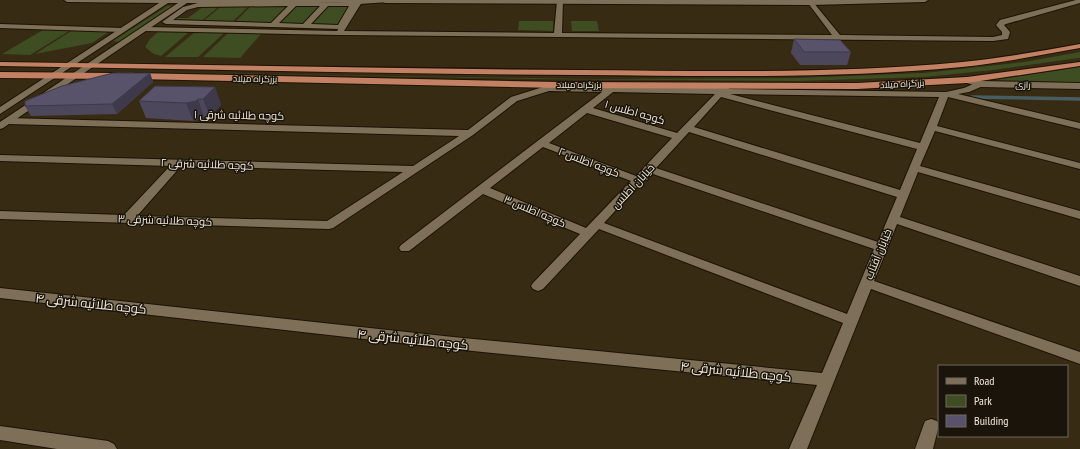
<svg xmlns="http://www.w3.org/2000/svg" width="1080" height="449" font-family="'PT Sans Narrow',Cairo,sans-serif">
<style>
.green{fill:#3f4d23}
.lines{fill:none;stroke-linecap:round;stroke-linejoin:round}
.stream{stroke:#485d61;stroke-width:3.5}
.pedestrian-casing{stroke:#1e1300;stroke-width:2}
.minor-casing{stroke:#1e1300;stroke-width:2}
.tertiary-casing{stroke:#1e1300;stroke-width:2}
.secondary-casing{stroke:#1e1300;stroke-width:2}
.trunk-casing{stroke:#1e1300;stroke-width:2}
.pedestrian{fill:#7e7058;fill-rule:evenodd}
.minor{fill:#7e7058;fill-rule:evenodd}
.tertiary{fill:#7e7058;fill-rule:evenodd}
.secondary{fill:#7e7058;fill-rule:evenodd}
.trunk{fill:#c28064;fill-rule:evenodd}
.wall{fill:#4d475c}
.shaded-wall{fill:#3e394b}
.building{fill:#59526b;stroke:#3e394b}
.labels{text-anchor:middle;stroke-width:3;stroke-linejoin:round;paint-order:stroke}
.far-street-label{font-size:9px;fill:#f0e8da;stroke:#1a140b}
.street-label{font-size:11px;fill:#f0e8da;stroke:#1a140b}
.near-street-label{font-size:13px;fill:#f0e8da;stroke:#1a140b}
</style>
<rect width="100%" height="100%" fill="#372b14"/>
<!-- green -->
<g class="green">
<polygon points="222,4 199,23 168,22 174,18 188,18 203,7"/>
<polygon points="224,4 251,4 230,24 201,23"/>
<polygon points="253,4 294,5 273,25 233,24"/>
<polygon points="296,5 324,5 305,26 275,25"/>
<polygon points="327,5 353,5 339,27 307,26"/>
<polygon points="167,6 174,6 121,42 113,41"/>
<polygon points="519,21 553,21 553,31 518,30"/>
<polygon points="571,21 597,21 599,31 572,31"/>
<polygon points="43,30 69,31 30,55 2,54"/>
<polygon points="73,30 110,31 92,43 35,54"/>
<polygon points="159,31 189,32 161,56 154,54 145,47 150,39"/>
<polygon points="195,32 224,33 198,57 165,57"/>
<polygon points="228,33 262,33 240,58 203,57"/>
<polygon points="1080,52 1080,58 1078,58 993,70 924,77 799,81 533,79 140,72 590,79 797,78 924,73 1024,62"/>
<polygon points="1080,67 1080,83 989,81"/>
</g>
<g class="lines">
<!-- stream -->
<polyline class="stream" points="972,97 1080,99"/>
<!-- pedestrian casing -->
<g class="pedestrian-casing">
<path id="pedestrian" d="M357 2 360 4 356 6 343 29H340L166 24 162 22 183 7 198 3ZM288 6 271 23 173 20 187 10 198 7ZM296 6H320L303 24 279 23ZM328 6H349L338 25 311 24Z"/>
</g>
<!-- minor casing -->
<g class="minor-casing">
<g id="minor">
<polygon points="359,0 362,2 344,31 554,33 557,1 563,0 562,33 832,35 808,3 811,1 813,2 840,35 993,37 1002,35 1002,32 996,25 1000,20 1076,0 1080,0 1080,3 1006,24 1004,25 1010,32 1008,39 993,41 339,35 145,31 141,29 145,27 337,31 357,1"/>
<polygon points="0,24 122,28 126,30 122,32 0,28"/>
<path d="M980 81 984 84 983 86 969 92 958 94 1080 123V129L948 97 937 126 1080 163V169L935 131 920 166 1080 211V219L918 172 900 217 1080 276V286L897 224 874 281 1080 352V364L871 289 807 449H789L817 385 453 349 0 298V288L453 337 822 373 843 323 599 229 543 289 538 291 533 289 531 286 533 283 580 234 483 194 409 251H401L399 248 401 245 602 92 549 91 517 101 473 135 333 228 329 229 0 219V211L124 215 170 166 0 161V155L413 166 459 136 8 124 3 121 8 118 468 130 511 97 559 82 562 83V86L720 88 725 85 728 86 729 89 946 92 964 88ZM613 92 715 94 677 133 593 108ZM730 94 939 97 920 143ZM721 97 917 149 900 190 694 127ZM587 113 672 138 636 176 549 143ZM689 132 897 197 878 242 656 168ZM543 147 631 181 586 228 490 188ZM181 166 403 172 327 221 137 216ZM650 173 874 249 847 314 604 223Z"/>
<polygon points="931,419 937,421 939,425 933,449 915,449 925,421"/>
<polygon points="0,426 108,441 114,444 117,449 57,449 0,440"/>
</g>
</g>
<!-- tertiary casing -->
<g class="tertiary-casing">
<g id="tertiary">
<polygon points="382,0 928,0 925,2 811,5 385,3 383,2"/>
<polygon points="967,77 981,81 1080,83 1080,89 980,87 964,82 963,80 964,78"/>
</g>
</g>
<!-- secondary casing -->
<g class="secondary-casing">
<polygon id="secondary" points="64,0 392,0 389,2 359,4 338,2 294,4 187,3 3,128 0,129 0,122 178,3 168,3 0,114 0,107 159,3 67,2"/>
</g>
<!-- trunk casing -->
<g class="trunk-casing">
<g id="trunk">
<path d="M1080 44V48C1041 55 1002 63 962 67 835 79 708 76 582 75 388 74 194 69 0 66V62C194 64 388 69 582 70 708 71 835 74 962 62 1002 58 1041 51 1080 44Z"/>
<polygon points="1080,62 1080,66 967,83 857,89 559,88 135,79 131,76 135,73 559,82 857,83 967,77"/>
<polygon points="0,72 115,73 119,76 115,79 0,78"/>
</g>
</g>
<!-- pedestrian -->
<use href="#pedestrian" class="pedestrian"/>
<!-- minor -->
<use href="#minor" class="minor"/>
<!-- tertiary -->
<use href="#tertiary" class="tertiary"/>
<!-- secondary -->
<use href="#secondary" class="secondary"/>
<!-- trunk -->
<use href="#trunk" class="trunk"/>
</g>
<!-- wall -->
<g class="wall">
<polygon points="794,39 851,52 847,65 800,65 791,53"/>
<polygon points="150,73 153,82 117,114 31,116 25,106"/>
<polygon points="215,87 221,105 210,117 204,117 203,119 193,121 146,118 139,101"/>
</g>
<!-- shaded-wall -->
<g class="shaded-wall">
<polygon points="150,73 153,82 117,114 112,104"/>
<polygon points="215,87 221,105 210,117 203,99"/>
<polygon points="198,99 204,117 203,119 193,121 186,103"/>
</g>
<!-- building -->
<g class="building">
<polygon points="794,39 840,40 851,52 804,52"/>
<polygon points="113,73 150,73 112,104 25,106 25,101 62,86"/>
<polygon points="155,86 215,87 203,99 198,99 196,101 186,103 139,101"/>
</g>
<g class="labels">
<!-- far-street labels -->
<g class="far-street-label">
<text transform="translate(255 79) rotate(1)" y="3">بزرگراه میلاد</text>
<text transform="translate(902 84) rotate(-3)" y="3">بزرگراه میلاد</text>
<text x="579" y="88">بزرگراه میلاد</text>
<text transform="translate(1023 85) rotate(1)" y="3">رازی</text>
</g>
<!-- street labels -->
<g class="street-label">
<text transform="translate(635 112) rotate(16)" y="4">کوچه اطلس ۱</text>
<text transform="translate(239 115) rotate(1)" y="4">کوچه طلائیه شرقی ۱</text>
<text transform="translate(589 162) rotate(21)" y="4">کوچه اطلس ۲</text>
<text transform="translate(207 164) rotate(2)" y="4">کوچه طلائیه شرقی ۲</text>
<text transform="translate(633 186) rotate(-47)" y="4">خیابان اطلس</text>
<text transform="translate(535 211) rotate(23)" y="4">کوچه اطلس ۳</text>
<text transform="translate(165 220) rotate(2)" y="4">کوچه طلائیه شرقی ۳</text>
<text transform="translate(878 254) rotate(-68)" y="4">خیابان آفتاب</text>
</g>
<!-- near-street labels -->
<g class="near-street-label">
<text transform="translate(91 303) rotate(6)" y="5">کوچه طلائیه شرقی ۴</text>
<text transform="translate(413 339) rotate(6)" y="5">کوچه طلائیه شرقی ۴</text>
<text transform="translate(736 371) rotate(6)" y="5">کوچه طلائیه شرقی ۴</text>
</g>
</g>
<!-- legend -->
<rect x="938" y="365" width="130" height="72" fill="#1a140b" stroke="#70695e"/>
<rect x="946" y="378" width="20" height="6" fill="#7e7058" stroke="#70695e"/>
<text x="974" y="385" font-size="12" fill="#f0e8da">Road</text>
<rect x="946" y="395" width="20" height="12" fill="#3f4d23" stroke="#70695e"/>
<text x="974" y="405" font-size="12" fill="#f0e8da">Park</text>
<rect x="946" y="415" width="20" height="12" fill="#59526b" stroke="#70695e"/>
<text x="974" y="425" font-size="12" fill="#f0e8da">Building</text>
</svg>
